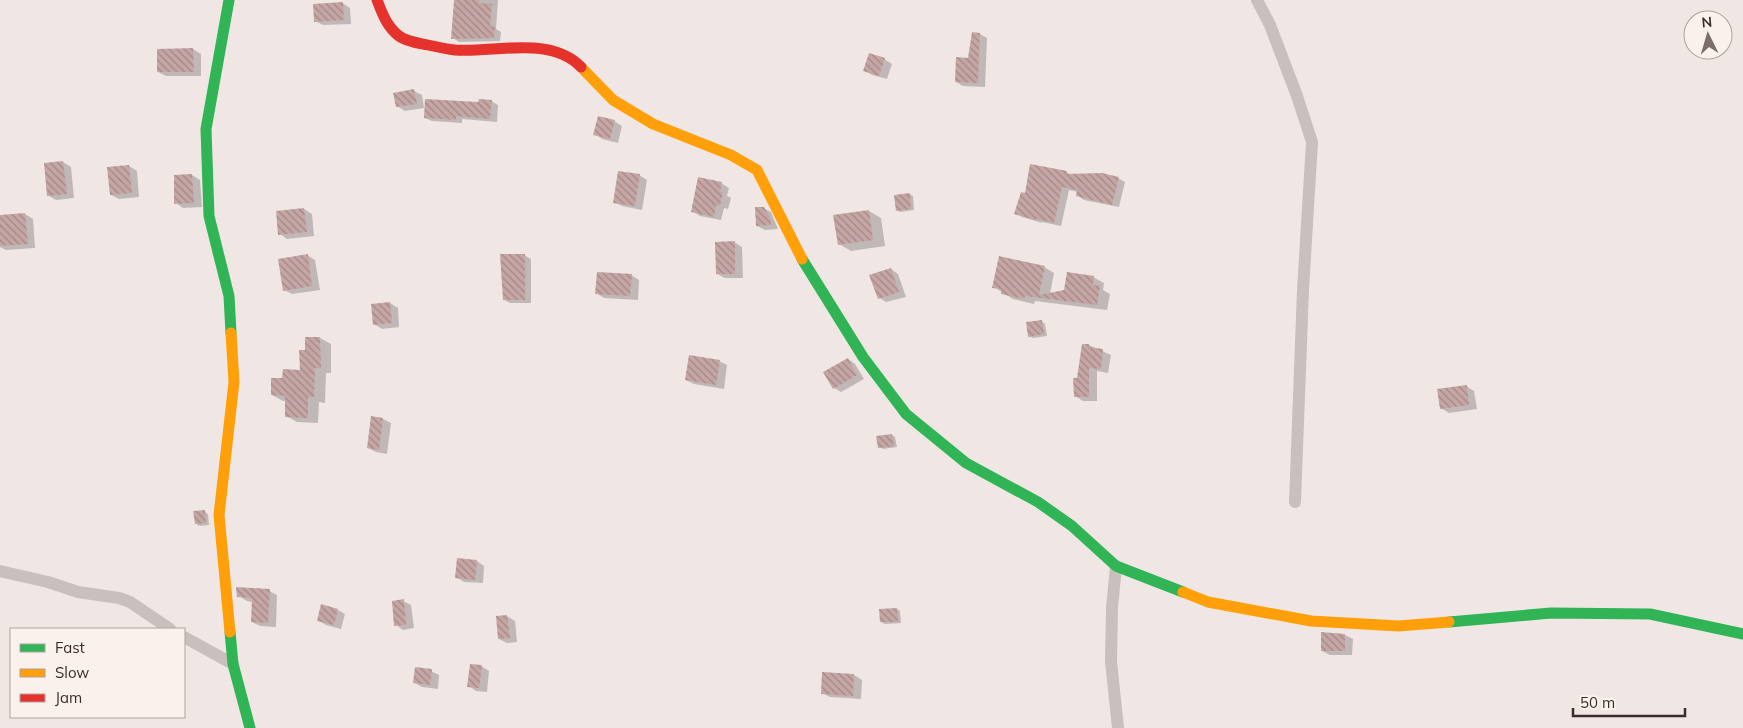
<svg xmlns="http://www.w3.org/2000/svg" width="1743" height="728" font-family="Mulish,sans-serif">
<style>
.shadow{fill:#0003}
.building{fill:url(#building-back-hatch)}
.lines{fill:none;stroke-linecap:round;stroke-linejoin:round}
.street{stroke:#c9bfbc;stroke-width:12}
.fast{stroke:#30b455;stroke-width:11}
.slow{stroke:#ff9f0a;stroke-width:11}
.jam{stroke:#e5322d;stroke-width:11}
</style>
<defs>
<pattern id="building-back-hatch" width="6" height="6" patternUnits="userSpaceOnUse" patternTransform="scale(1.25)"><rect width="6" height="6" fill="#c5a6a5"/><path d="M-1 5l2 2M0 0l6 6M5-1l2 2" fill="none" stroke="#a18787"/></pattern>
</defs>
<rect width="100%" height="100%" fill="#f0e7e4"/>
<!-- shadow -->
<g class="shadow">
<polygon points="455,0 498,0 496,29 501,32 500,41 459,42 453,38"/>
<polygon points="342,3 350,8 351,24 323,25 315,21"/>
<polygon points="973,33 980,34 987,38 985,87 963,86 956,82 969,59"/>
<polygon points="193,49 201,54 201,76 166,76 158,72"/>
<polygon points="884,59 892,64 887,79 872,75 865,70"/>
<polygon points="414,91 422,95 424,108 405,111 397,106"/>
<polygon points="491,101 498,105 497,122 462,119 462,123 432,121 425,118"/>
<polygon points="614,121 622,126 618,143 602,139 595,134"/>
<polygon points="63,162 71,167 74,198 56,200 49,196"/>
<polygon points="129,166 137,171 139,197 119,199 111,195 109,168"/>
<polygon points="1066,172 1072,175 1118,178 1125,182 1119,207 1084,200 1078,196 1078,192 1069,190 1061,226 1042,222 1042,223 1022,217 1015,213 1026,194"/>
<polygon points="192,175 200,180 202,207 183,208 176,203 175,176"/>
<polygon points="639,175 647,180 642,210 622,206 614,202"/>
<polygon points="721,183 729,188 727,196 731,198 728,209 724,208 721,220 700,216 692,211"/>
<polygon points="909,194 913,196 914,210 900,212 897,210"/>
<polygon points="763,208 771,212 778,229 765,230 757,226"/>
<polygon points="304,209 312,214 314,236 287,239 280,234"/>
<polygon points="869,211 881,218 885,246 851,251 839,244"/>
<polygon points="25,214 33,219 35,248 6,250 0,247 0,217"/>
<polygon points="734,242 742,247 743,278 725,278 717,274"/>
<polygon points="307,255 315,260 320,290 292,294 284,290"/>
<polygon points="524,255 531,259 531,303 510,303 504,300"/>
<polygon points="1044,267 1054,273 1050,294 1066,291 1093,277 1104,283 1103,290 1110,294 1107,310 1035,301 1034,304 1013,299 994,287"/>
<polygon points="891,269 898,274 906,297 886,302 878,297"/>
<polygon points="631,275 639,280 638,300 604,298 596,293"/>
<polygon points="390,303 398,308 399,327 382,329 374,324"/>
<polygon points="1042,322 1045,324 1047,336 1033,338 1029,336"/>
<polygon points="306,338 320,338 331,344 331,373 326,373 325,403 319,402 318,423 297,422 286,416 286,401 283,401 272,395 284,380 301,371 306,351"/>
<polygon points="1089,345 1111,355 1108,373 1097,371 1097,401 1083,401 1075,396 1078,379"/>
<polygon points="848,359 855,364 864,379 841,392 834,388"/>
<polygon points="719,361 727,365 724,389 694,384 686,380"/>
<polygon points="1466,386 1474,391 1477,409 1449,413 1441,408"/>
<polygon points="383,419 391,423 387,454 376,452 368,448"/>
<polygon points="892,435 895,437 897,447 883,449 879,447"/>
<polygon points="205,512 208,514 209,525 200,526 196,524"/>
<polygon points="477,561 484,566 483,583 464,582 456,577"/>
<polygon points="269,591 277,595 276,627 260,626 252,622 253,602 247,601 239,596"/>
<polygon points="403,601 411,605 414,628 403,630 396,625"/>
<polygon points="897,609 900,611 901,623 885,624 881,622"/>
<polygon points="338,610 345,614 341,629 326,625 318,620"/>
<polygon points="507,616 515,621 517,642 507,643 499,639 497,617"/>
<polygon points="1345,635 1353,639 1352,655 1330,655 1322,651"/>
<polygon points="481,666 489,671 487,692 476,691 469,686"/>
<polygon points="431,671 439,675 438,689 422,687 415,683"/>
<polygon points="823,673 854,675 862,680 861,699 830,697 822,693"/>
</g>
<!-- building -->
<g class="building">
<polygon points="454,0 479,0 479,3 492,4 490,26 495,27 494,38 451,39"/>
<polygon points="343,2 344,20 314,22 313,4"/>
<polygon points="972,32 980,33 978,83 955,82 956,57 968,58"/>
<polygon points="193,48 194,72 157,72 157,49"/>
<polygon points="869,53 885,58 879,76 863,71"/>
<polygon points="414,89 417,104 396,107 393,93"/>
<polygon points="425,99 478,102 479,99 492,100 490,119 456,116 456,120 424,118"/>
<polygon points="598,116 615,120 610,139 593,135"/>
<polygon points="63,161 67,194 47,196 44,163"/>
<polygon points="1030,164 1067,171 1066,174 1102,173 1119,177 1112,205 1076,196 1077,190 1062,187 1054,223 1036,219 1035,220 1014,214 1021,192 1025,193"/>
<polygon points="129,165 132,193 110,195 107,167"/>
<polygon points="618,171 640,174 635,206 613,203"/>
<polygon points="192,174 194,203 174,204 174,175"/>
<polygon points="698,177 722,182 720,192 723,192 720,206 716,205 714,217 691,212"/>
<polygon points="910,193 911,209 896,211 894,195"/>
<polygon points="755,207 764,207 771,220 771,225 756,226"/>
<polygon points="304,208 307,232 278,235 276,211"/>
<polygon points="869,210 873,240 838,245 833,215"/>
<polygon points="25,213 28,244 0,246 0,215"/>
<polygon points="735,241 735,274 716,274 715,242"/>
<polygon points="308,254 312,286 283,291 278,259"/>
<polygon points="500,254 525,254 525,300 503,300"/>
<polygon points="999,256 1045,266 1039,295 1064,290 1067,272 1094,276 1093,285 1100,286 1097,305 1025,296 1024,299 1001,294 1001,289 992,288"/>
<polygon points="891,268 899,292 878,299 869,275"/>
<polygon points="597,272 632,274 630,296 595,294"/>
<polygon points="390,302 392,323 373,325 371,304"/>
<polygon points="1042,320 1044,334 1028,337 1026,322"/>
<polygon points="305,337 320,337 321,368 315,368 314,397 308,397 308,418 285,417 285,396 271,395 271,378 282,378 283,369 300,370 299,350 305,350"/>
<polygon points="1082,344 1089,344 1089,347 1103,349 1101,369 1089,368 1089,397 1074,397 1073,378 1077,378"/>
<polygon points="689,355 720,360 716,385 685,380"/>
<polygon points="848,358 857,375 833,389 823,372"/>
<polygon points="1467,385 1469,405 1440,409 1437,389"/>
<polygon points="371,416 383,418 379,450 367,448"/>
<polygon points="892,434 894,446 878,448 876,436"/>
<polygon points="205,510 206,523 195,524 193,511"/>
<polygon points="457,558 477,560 475,580 455,578"/>
<polygon points="236,587 270,589 268,623 251,622 252,598 237,597"/>
<polygon points="404,599 406,625 394,626 392,601"/>
<polygon points="321,604 338,609 334,625 317,621"/>
<polygon points="897,608 898,622 880,622 879,609"/>
<polygon points="507,615 510,638 498,639 496,616"/>
<polygon points="1321,632 1345,634 1345,651 1321,651"/>
<polygon points="470,664 482,665 479,688 467,687"/>
<polygon points="415,667 432,669 430,685 413,683"/>
<polygon points="822,672 854,674 853,696 821,694"/>
</g>
<g class="lines">
<!-- street -->
<g class="street">
<polyline points="1257,0 1270,25 1297,96 1312,142 1303,290 1295,502"/>
<polyline points="1116,566 1112,608 1111,661 1118,728"/>
<polyline points="0,571 48,582 78,592 119,598 130,602 170,629"/>
<polyline points="184,637 233,664"/>
</g>
<!-- fast -->
<g class="fast">
<polyline points="229,0 206,129 209,216 229,296 231,333"/>
<polyline points="802,259 863,357 906,414 966,463 1038,502 1072,526 1116,566 1183,592"/>
<polyline points="1449,622 1551,613 1650,614 1743,634"/>
<polyline points="230,632 233,664 250,728"/>
</g>
<!-- slow -->
<g class="slow">
<polyline points="581,67 613,100 653,124 731,155 757,170 802,259"/>
<polyline points="1183,592 1208,602 1311,621 1399,626 1449,622"/>
<polyline points="230,632 219,515 234,382 231,333"/>
</g>
<!-- jam -->
<path class="jam" d="M377 0C382 13 387 27 399 36 407 42 419 43 428 45 437 47 446 49 455 50 494 53 550 35 581 67"/>
</g>
<!-- legend -->
<rect x="10" y="628" width="175" height="90" fill="#fbf1ec" stroke="#aea29e"/>
<rect x="20" y="644" width="25" height="8" fill="#30b455" stroke="#aea29e"/>
<text x="55" y="653" font-size="15" fill="#3b2b2a">Fast</text>
<rect x="20" y="669" width="25" height="8" fill="#ff9f0a" stroke="#aea29e"/>
<text x="55" y="678" font-size="15" fill="#3b2b2a">Slow</text>
<rect x="20" y="694" width="25" height="8" fill="#e5322d" stroke="#aea29e"/>
<text x="55" y="703" font-size="15" fill="#3b2b2a">Jam</text>
<!-- north arrow -->
<g transform="translate(1708 35) rotate(355)"><circle r="24" fill="#fbf1ec" stroke="#aea29e"/>
<path d="M0-4L9 19L0 12L-9 19Z" fill="#7a6d6b"/>
<text y="-8" font-size="14" font-weight="bold" text-anchor="middle" fill="#3b2b2a">N</text>
</g>
<!-- scale -->
<path d="M1573 708v8h112v-8" fill="none" stroke="#3b2b2a" stroke-width="2.5"/>
<text x="1580" y="708" font-size="15" fill="#3b2b2a" stroke="#fbf1ec" stroke-width="4" paint-order="stroke">50 m</text>
</svg>
